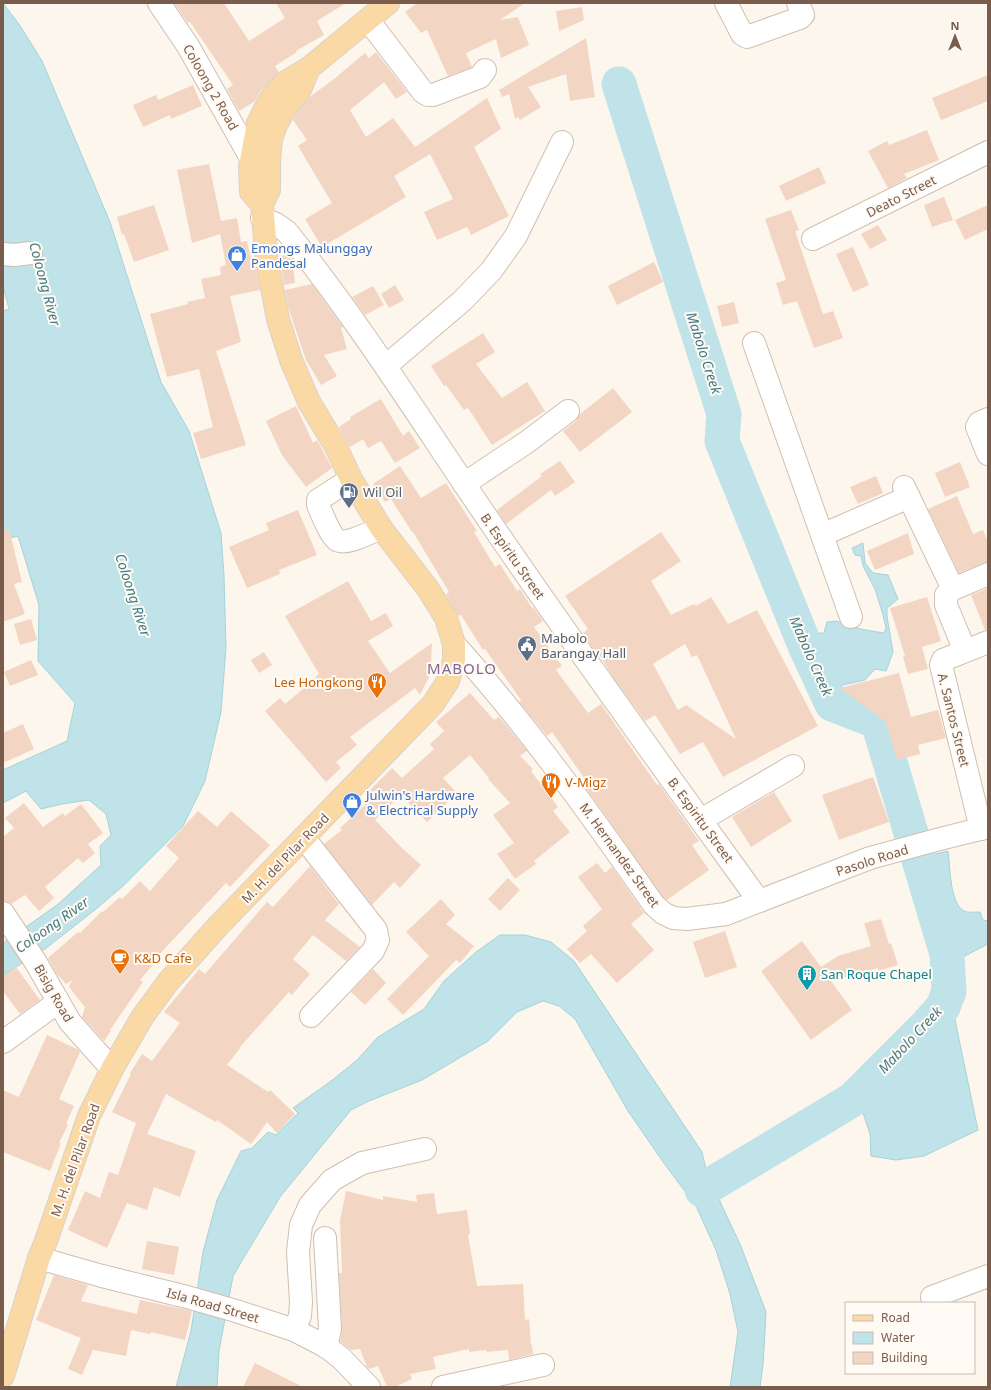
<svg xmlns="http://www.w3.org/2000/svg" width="991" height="1390" font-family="'Noto Sans',sans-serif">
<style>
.water{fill:#bfe3e8;stroke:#a5d3da}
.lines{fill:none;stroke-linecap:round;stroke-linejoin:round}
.river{stroke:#bfe3e8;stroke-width:35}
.building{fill:#f3d5c3;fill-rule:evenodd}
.minor-casing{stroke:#d1beb0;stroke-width:24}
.major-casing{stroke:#dad1cd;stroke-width:24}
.minor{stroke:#fff;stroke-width:22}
.major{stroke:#fbd9a5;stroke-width:22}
.labels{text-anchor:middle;stroke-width:4;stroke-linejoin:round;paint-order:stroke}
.street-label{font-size:13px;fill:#7a5c4d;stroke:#fffaf3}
.shop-label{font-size:13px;fill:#366cbe;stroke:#fffaf3;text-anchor:start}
.service-label{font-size:13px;fill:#4e5e75;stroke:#fffaf3;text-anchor:start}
.food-label{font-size:13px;fill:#c56008;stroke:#fffaf3;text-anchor:start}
.culture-label{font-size:13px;fill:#0d838f;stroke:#fffaf3;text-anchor:start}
.water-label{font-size:14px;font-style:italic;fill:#437c86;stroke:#fffaf3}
.quarter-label{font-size:15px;letter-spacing:1px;fill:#846695;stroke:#fffaf3}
</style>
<rect width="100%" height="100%" fill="#fdf6ec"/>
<!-- water -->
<g class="water">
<polygon points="3,3 21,27 42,61 110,222 161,382 189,431 221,533 224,576 226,648 221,712 205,781 183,826 123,886 96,909 45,949 3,975 3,943 57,905 101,865 100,846 111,835 106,814 89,800 62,804 41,809 26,791 3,803 3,770 67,741 75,703 38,661 39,605 18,536 3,540 3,311 9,309 3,286"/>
<polygon points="863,543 865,563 873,573 888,575 898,599 887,608 887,616 893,652 886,671 875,669 865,680 838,686 836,699 824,703 794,634 824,633 827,622 836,621 850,625 860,629 884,633 886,628 883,615 875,589 863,566 861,556 855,555 852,548"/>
<path d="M948 851C950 866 950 904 964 911 968 913 975 912 980 912L983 920 988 921V944L953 962 943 960 911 860Z"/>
<polygon points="500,935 525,935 551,942 574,961 702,1152 706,1169 722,1206 740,1244 766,1312 763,1365 760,1387 730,1387 738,1332 730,1294 716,1250 696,1206 663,1162 628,1111 575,1019 559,1006 543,1001 517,1012 488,1041 422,1080 369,1101 351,1110 280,1197 233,1276 219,1351 217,1387 176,1387 191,1331 203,1252 217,1200 241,1151 252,1148 268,1132 276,1135 298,1113 293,1108 331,1081 356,1061 378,1037 424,1009 444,981 476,952"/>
<polygon points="949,991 978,1130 924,1156 896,1160 871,1156 870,1134 860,1104 852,1100 927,1025"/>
</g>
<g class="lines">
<!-- river -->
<polyline class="river" points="619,84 724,414 722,441 806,648 832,704 878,722 947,954 949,991 943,1007 927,1025 852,1100 702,1190"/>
</g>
<!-- building -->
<g class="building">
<polygon points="174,3 224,3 249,41 285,18 276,3 346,3 317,21 324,35 296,51 297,52 275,66 279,72 259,93 255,101 239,111 227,89 233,85 190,22 188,23"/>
<polygon points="417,3 525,3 500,20 518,17 529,45 501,58 496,39 466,53 472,67 448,76 427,30 421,33 405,12"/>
<polygon points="582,7 584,20 559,31 556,11"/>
<polygon points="586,38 595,97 570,101 566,74 528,87 541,107 520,120 518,117 515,119 509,94 502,97 499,90"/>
<polygon points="376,52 407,92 396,99 384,82 350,110 366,137 393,118 415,147 487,98 501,129 474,147 509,216 471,235 467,227 437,240 424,212 453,199 430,154 394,176 406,197 322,247 305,219 332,203 298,146 307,140 293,120 297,112 311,96 334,79 365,53 369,58"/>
<polygon points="988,75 988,101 941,120 932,98"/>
<polygon points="193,85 202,106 171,119 170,115 143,127 133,105 156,95 158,100"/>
<polygon points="927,130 939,160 904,174 907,178 888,188 868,151 887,141 889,145"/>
<polygon points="209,164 221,221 237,218 241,242 247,241 251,259 254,259 260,290 230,296 241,342 216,351 246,445 201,459 193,433 213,427 199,369 167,377 150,314 188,304 187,302 205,298 201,279 221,275 220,267 226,265 220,234 192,243 177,170"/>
<polygon points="819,167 826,183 786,201 779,186"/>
<polygon points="944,197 953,220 932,227 924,205"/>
<polygon points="154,205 169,250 134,262 124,234 122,235 117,217"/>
<polygon points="988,205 988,229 965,240 955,220"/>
<polygon points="791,210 799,230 795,231 823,314 833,311 843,338 814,348 797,301 783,305 776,283 786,280 765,219"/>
<polygon points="878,225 887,240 870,249 861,234"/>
<polygon points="853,247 869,285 853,292 836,254"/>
<polygon points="289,255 292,259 295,283 284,285 279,256"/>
<polygon points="654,262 663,282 617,305 608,286"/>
<polygon points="312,284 343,327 341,328 347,349 324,355 337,376 321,385 306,360 288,307 285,290"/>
<polygon points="395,285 404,300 389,308 381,294"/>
<polygon points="373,286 384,305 365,315 352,297"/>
<polygon points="734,302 739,323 722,327 717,306"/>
<polygon points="483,333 495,352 476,364 502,398 527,382 545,411 492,445 468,408 464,410 446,385 444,386 431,366"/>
<polygon points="613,388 632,412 580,452 563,431 576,421 580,414"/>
<polygon points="381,399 403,436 409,431 420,448 395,463 381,441 368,448 363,439 350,447 339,427 351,419 350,417"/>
<polygon points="296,406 313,443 317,440 332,468 306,487 282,455 266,421"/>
<polygon points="560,461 575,482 555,496 551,490 506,524 497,510 542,476 540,474"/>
<polygon points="960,462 970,487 945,497 935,473"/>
<polygon points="400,466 421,498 446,483 477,531 474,532 495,567 500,564 517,591 520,589 532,608 533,607 543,621 534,627 562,666 556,670 588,713 601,704 657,785 659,784 699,841 692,845 709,870 667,900 663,897 583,784 587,782 552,732 547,736 519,702 521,700 485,649 483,650 461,615 458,616 446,594 449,592 413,532 412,532 391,499 385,502 373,484"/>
<polygon points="876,476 883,493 858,504 850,487"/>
<polygon points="957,496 973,534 983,530 988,542 988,562 983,563 959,573 928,509"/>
<polygon points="298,510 317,555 279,570 280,574 247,588 229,547 269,530 266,523"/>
<polygon points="9,529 22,582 14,584 25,614 3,622 3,530"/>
<path d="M661 532 681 561 651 581 671 615 694 604 696 606 711 597 728 624 757 610 818 726 723 777 703 742 680 754 655 715 645 721 615 680 599 654 597 655 583 633 588 629 565 596ZM685 644 692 657 697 655 736 739 686 705 678 710 653 664Z"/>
<polygon points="908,533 914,554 875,570 867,551"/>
<polygon points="348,581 371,621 386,613 393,626 368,641 390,673 432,643 431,664 429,677 420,695 415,688 350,737 357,745 336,762 341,768 326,782 265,711 280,698 285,704 316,678 315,677 319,674 285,616"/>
<polygon points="988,588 988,630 985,630 971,595"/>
<polygon points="927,597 941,641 922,647 928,669 908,674 903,657 905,656 890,608"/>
<polygon points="31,619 37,640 20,645 14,624"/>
<polygon points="264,652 272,665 259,673 251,660"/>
<polygon points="31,660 38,675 10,686 4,672"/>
<polygon points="899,673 911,717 938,710 946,738 918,745 920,754 897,760 886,722 840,688"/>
<polygon points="470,693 494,720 499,717 527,751 520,756 533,769 531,771 558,807 553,811 570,832 534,861 536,864 515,879 497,854 514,843 493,815 510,803 488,779 489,778 470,755 443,778 457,793 427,822 401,795 375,820 403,849 421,865 400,888 394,882 372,905 324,844 342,830 340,828 375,796 370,790 392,768 402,778 434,749 430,744 444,731 436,722"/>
<polygon points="23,724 34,749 3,763 3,733"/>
<polygon points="873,777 889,822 839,840 822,795"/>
<polygon points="774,792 792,821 751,847 732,817"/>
<polygon points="24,803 43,827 63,813 65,816 81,804 103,833 88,844 95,853 83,863 78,858 45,887 54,898 39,911 25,895 11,904 8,902 3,901 3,837 14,828 5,818"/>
<polygon points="198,811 217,827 231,811 270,845 230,887 226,883 156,958 158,959 140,980 143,982 110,1030 111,1031 104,1041 82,1017 85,1007 69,987 72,980 66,984 56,973 48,958 78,932 80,933 102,911 103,912 120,897 122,899 140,881 150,891 179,858 166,846"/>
<polygon points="597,863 605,873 612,867 644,913 631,924 654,950 617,983 591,954 580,963 567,949 587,931 583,926 602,909 578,877"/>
<polygon points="310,866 339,904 325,920 360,947 346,961 313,935 293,959 310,974 292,995 289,992 240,1047 241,1047 227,1065 268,1092 270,1090 295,1114 277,1133 267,1122 251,1144 217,1120 216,1122 166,1094 147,1134 196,1151 180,1197 154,1187 147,1210 127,1203 107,1248 68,1230 85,1191 100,1198 109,1172 118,1175 136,1123 112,1112 131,1074 130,1073 142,1054 152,1061 180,1023 164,1012 199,969 205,974 267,902 273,907"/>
<polygon points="508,878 520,890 500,911 488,899"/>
<polygon points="441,899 455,915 446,924 474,946 460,963 456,960 403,1015 387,999 429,956 406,932"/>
<polygon points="881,919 889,944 891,943 898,965 878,971 878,968 831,981 852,1010 811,1040 761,971 802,941 821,967 838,956 871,946 864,923"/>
<polygon points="725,931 737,967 705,978 693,942"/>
<polygon points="16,967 40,1000 20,1014 3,991 3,976"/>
<polygon points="373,969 386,983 365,1005 351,992"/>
<polygon points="47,1035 77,1049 80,1052 59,1099 74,1106 66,1124 68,1125 59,1143 61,1143 50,1171 3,1152 3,1090 19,1097"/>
<polygon points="346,1191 383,1200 383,1196 417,1202 416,1195 434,1193 437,1214 467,1210 470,1234 468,1235 477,1286 523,1284 525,1320 529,1319 531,1345 532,1345 533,1354 509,1360 508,1350 487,1352 486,1350 469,1352 469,1349 433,1357 436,1369 410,1374 412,1379 395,1387 387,1387 378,1366 369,1369 367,1367 360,1349 351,1350 340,1341 342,1328 339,1273 342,1273 340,1220"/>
<polygon points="147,1241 179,1247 174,1275 142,1269"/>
<polygon points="54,1275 88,1285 81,1301 137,1314 140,1300 192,1311 185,1340 151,1332 150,1334 131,1330 126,1356 93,1350 82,1375 68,1369 81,1338 36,1320"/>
<polygon points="255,1363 303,1387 243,1387"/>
</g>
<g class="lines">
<!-- minor casing -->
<g class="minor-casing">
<g id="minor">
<polyline points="159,3 188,46 251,158 263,160"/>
<polyline points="726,3 742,34 747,37 800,18 803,15 798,3"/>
<polyline points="368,20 423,92 428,95 433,95 480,77 485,70"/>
<path d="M262 218 276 224 287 232C361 324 423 424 490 522 577 650 668 775 759 901"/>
<polyline points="813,239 988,152"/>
<polyline points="3,254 14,255 31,253"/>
<polyline points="754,343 851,617"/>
<polyline points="386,366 462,301 491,271 516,236 562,142"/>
<polyline points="988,419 979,423 977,427 988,454"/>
<path d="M351 479 318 500V505C322 514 330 535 337 540 345 546 371 532 381 528"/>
<polyline points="464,484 527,442 568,411"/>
<polyline points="904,487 953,589"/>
<polyline points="822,535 909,497"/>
<path d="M454 644C527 725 591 815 654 905L663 913 673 918 687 919 726 914 870 858 940 839 988 827"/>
<polyline points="965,651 946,605 946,595 953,589 988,574"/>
<polyline points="701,820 793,766"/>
<polyline points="981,829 941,665 943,660 988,642"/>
<polyline points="304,838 376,930 378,940 373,951 311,1016"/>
<polyline points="3,913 35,961 70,1022 112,1069"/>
<polyline points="3,1042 58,1002"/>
<polyline points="325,1238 330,1329 326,1347"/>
<polyline points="39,1258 102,1276 187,1297 236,1311 294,1330 327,1347 341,1358 369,1387"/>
<polyline points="932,1297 988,1276"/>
<polyline points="294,1330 300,1316 301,1302 298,1252 301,1225 310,1205 332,1180 362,1163 425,1149"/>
<polyline points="443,1387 543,1365"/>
</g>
</g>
<!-- major casing -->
<g class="major-casing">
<g id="major">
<polyline points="262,204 251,192 250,167 258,123 269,101 284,83 309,68 388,3"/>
<polyline points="3,1376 39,1258 46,1241 89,1116 112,1069 143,1016 168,982 218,926 433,704 448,681 454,660 454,644 446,618 428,589 381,528 351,479 335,445 309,402 291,360 278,319 267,262 262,204 269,190 269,161 271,139 276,125 287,105 299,92 309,68"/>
</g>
</g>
<!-- minor -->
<use href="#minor" class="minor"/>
<!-- major -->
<use href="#major" class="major"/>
</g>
<!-- icons -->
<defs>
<g id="shop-pin" transform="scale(1)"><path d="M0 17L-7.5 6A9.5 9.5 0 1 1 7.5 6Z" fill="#3f7fe0" stroke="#fffaf3"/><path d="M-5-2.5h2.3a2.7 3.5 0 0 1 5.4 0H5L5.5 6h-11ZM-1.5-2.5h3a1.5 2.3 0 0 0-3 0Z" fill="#fff"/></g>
<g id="fuel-pin" transform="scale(1)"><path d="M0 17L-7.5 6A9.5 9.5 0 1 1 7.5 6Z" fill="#5c6f8a" stroke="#fffaf3"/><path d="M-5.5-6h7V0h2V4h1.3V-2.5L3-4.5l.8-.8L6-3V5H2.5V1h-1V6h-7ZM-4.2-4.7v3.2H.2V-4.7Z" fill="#fff"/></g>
<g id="civic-pin" transform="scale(1)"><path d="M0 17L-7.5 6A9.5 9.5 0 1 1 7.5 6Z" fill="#5c6f8a" stroke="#fffaf3"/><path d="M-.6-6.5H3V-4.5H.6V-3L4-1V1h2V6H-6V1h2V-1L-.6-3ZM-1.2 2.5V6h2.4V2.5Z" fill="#fff"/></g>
<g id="restaurant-pin" transform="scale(1)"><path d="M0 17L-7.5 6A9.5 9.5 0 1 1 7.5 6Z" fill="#e8710a" stroke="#fffaf3"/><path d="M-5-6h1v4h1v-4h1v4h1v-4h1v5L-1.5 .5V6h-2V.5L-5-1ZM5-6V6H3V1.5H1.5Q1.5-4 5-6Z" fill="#fff"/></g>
<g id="cafe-pin" transform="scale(1)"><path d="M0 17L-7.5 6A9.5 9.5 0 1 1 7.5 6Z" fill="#e8710a" stroke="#fffaf3"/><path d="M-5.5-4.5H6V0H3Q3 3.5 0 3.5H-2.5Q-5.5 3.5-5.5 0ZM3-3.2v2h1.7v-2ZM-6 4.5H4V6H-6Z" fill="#fff"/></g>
<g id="building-pin" transform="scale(1)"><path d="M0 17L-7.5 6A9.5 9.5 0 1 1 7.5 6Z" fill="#0f9aa8" stroke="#fffaf3"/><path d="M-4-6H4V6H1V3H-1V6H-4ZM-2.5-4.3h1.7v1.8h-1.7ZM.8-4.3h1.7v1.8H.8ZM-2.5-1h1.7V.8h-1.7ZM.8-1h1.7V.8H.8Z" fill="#fff"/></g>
</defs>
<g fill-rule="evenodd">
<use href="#shop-pin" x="237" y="255"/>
<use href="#fuel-pin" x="349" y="492"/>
<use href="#civic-pin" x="527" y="645"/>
<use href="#restaurant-pin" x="377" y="682"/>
<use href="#restaurant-pin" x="551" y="782"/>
<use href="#shop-pin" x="352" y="802"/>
<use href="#cafe-pin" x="120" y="958"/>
<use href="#building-pin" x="807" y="974"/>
</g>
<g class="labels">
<!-- street labels -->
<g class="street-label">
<text transform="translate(211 87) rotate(60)" y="5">Coloong 2 Road</text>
<text transform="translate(901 196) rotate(-27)" y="5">Deato Street</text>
<text transform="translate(513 556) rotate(55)" y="5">B. Espiritu Street</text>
<text transform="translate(954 720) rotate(76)" y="5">A. Santos Street</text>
<text transform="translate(701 820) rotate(54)" y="5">B. Espiritu Street</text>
<text transform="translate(620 855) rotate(54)" y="5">M. Hernandez Street</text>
<text transform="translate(285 858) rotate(-46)" y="5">M. H. del Pilar Road</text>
<text transform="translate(872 860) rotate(-18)" y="5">Pasolo Road</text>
<text transform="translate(54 993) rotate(60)" y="5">Bisig Road</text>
<text transform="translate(75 1160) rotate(-70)" y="5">M. H. del Pilar Road</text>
<text transform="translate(213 1305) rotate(16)" y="5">Isla Road Street</text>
</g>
<!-- shop labels -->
<g class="shop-label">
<text x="251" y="253">Emongs Malunggay<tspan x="251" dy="15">Pandesal</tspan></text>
<text x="366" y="800">Julwin's Hardware<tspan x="366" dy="15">&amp; Electrical Supply</tspan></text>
</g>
<!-- service labels -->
<g class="service-label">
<text x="363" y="497">Wil Oil</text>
<text x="541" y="643">Mabolo<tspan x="541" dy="15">Barangay Hall</tspan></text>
</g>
<!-- food labels -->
<g class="food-label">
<text x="363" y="687" text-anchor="end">Lee Hongkong</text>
<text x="565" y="787">V-Migz</text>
<text x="134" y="963">K&amp;D Cafe</text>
</g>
<!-- culture labels -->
<g class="culture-label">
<text x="821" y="979">San Roque Chapel</text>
</g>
<!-- water labels -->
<g class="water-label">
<text transform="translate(45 284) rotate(75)" y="5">Coloong River</text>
<text transform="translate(704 353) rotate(72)" y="5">Mabolo Creek</text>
<text transform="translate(133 595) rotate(72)" y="5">Coloong River</text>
<text transform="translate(811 656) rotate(66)" y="5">Mabolo Creek</text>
<text transform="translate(52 925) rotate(-35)" y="5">Coloong River</text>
<text transform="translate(910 1040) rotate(-47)" y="5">Mabolo Creek</text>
</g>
<!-- quarter labels -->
<g class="quarter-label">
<text x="462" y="674">MABOLO</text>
</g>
</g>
<!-- border -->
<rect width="991" height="1390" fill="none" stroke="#7a5c4d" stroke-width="8"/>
<!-- legend -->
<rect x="845" y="1302" width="130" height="72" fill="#fffaf3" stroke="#cabbb1"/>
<rect x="853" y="1315" width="20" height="6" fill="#fbd9a5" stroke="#cabbb1"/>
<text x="881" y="1322" font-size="12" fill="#7a5c4d">Road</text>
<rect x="853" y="1332" width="20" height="12" fill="#bfe3e8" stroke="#cabbb1"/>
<text x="881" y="1342" font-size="12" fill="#7a5c4d">Water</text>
<rect x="853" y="1352" width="20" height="12" fill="#f3d5c3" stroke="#cabbb1"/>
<text x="881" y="1362" font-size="12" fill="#7a5c4d">Building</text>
<!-- north arrow -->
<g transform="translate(955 36)" stroke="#fffaf3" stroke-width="3" paint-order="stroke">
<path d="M0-3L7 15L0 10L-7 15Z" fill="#7a5c4d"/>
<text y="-6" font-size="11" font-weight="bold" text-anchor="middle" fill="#7a5c4d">N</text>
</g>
</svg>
